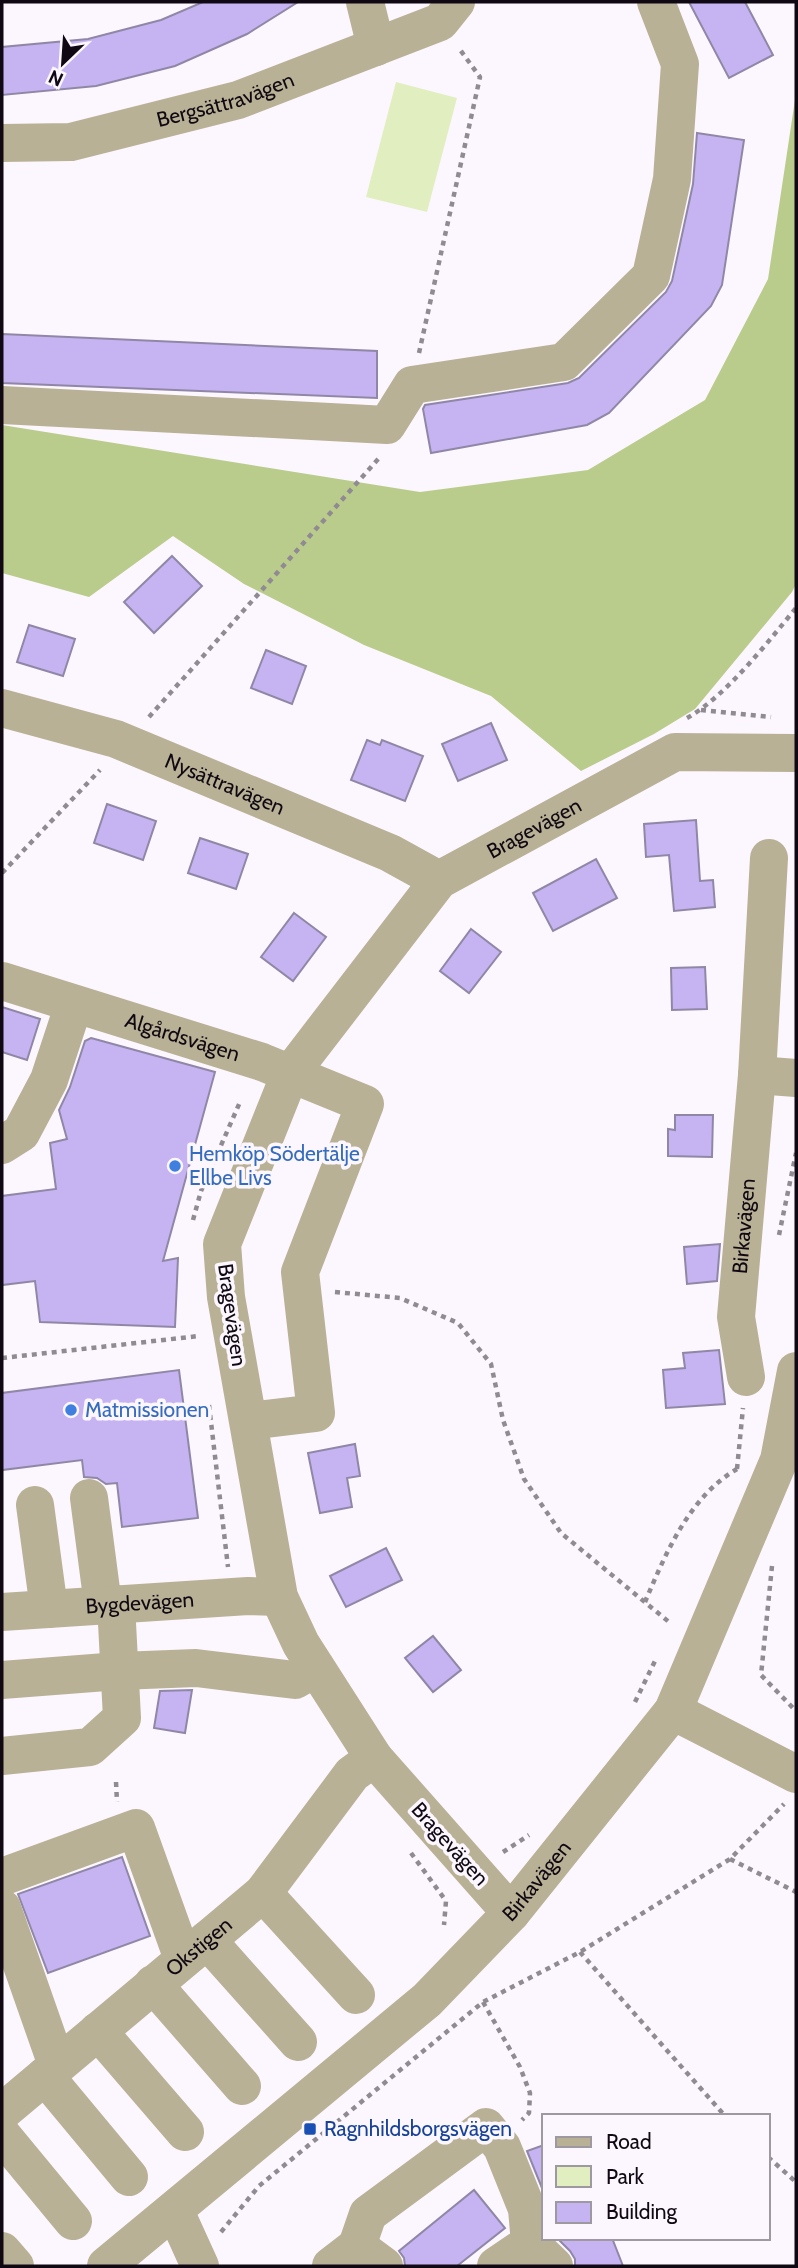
<svg xmlns="http://www.w3.org/2000/svg" width="798" height="2268" font-family="Cabin,sans-serif">
<style>
.green{fill:#e1efc0}
.forest{fill:#bacc8b}
.building{fill:#c6b4f2;stroke:#9087a7;stroke-width:2}
.lines{fill:none;stroke-linecap:round;stroke-linejoin:round}
.path{stroke:#908a93;stroke-width:4.5;stroke-dasharray:5 5;stroke-linecap:butt}
.minor{stroke:#b9b195;stroke-width:38}
.shop-dot{fill:#3f7fe0;stroke:#fcf7fe;stroke-width:2.5}
.transit-dot{fill:#1a4fb4;stroke:#fcf7fe;stroke-width:2.5}
.labels{text-anchor:middle;stroke-width:7;stroke-linejoin:round;paint-order:stroke}
.street-label{font-size:21px;fill:#100913;stroke:#fcf7fe}
.shop-label{font-size:21px;fill:#366cbe;stroke:#fcf7fe;text-anchor:start}
.transit-label{font-size:21px;fill:#164399;stroke:#fcf7fe;text-anchor:start}
</style>
<rect width="100%" height="100%" fill="#fcf7fe"/>
<!-- green -->
<polygon class="green" points="396,82 457,98 427,212 366,197"/>
<!-- forest -->
<polygon class="forest" points="796,93 796,584 792,592 695,709 654,734 581,771 491,696 364,645 244,584 173,536 89,597 2,573 2,425 420,492 588,470 705,400 768,279"/>
<!-- building -->
<g class="building">
<polygon points="203,2 298,2 247,34 175,66 96,86 2,95 2,47 88,39 161,20"/>
<polygon points="689,2 745,2 773,55 729,78"/>
<polygon points="697,133 744,140 722,285 711,306 609,413 587,425 431,453 423,409 425,405 568,383 579,378 666,292 672,281 693,184"/>
<polygon points="2,334 377,351 377,398 2,383"/>
<polygon points="172,556 202,586 154,633 124,602"/>
<polygon points="29,625 75,639 63,676 17,662"/>
<polygon points="266,650 306,666 292,704 251,688"/>
<polygon points="491,723 507,760 458,781 442,744"/>
<polygon points="367,740 380,745 382,740 423,756 405,801 351,780"/>
<polygon points="107,804 156,821 143,860 94,843"/>
<polygon points="696,820 700,881 713,880 715,907 674,911 669,855 646,857 644,824"/>
<polygon points="200,838 248,854 236,889 188,873"/>
<polygon points="596,859 617,898 553,931 533,893"/>
<polygon points="294,913 326,937 293,981 261,957"/>
<polygon points="471,929 501,952 469,993 440,971"/>
<polygon points="705,967 707,1009 672,1010 671,968"/>
<polygon points="2,1007 40,1019 27,1060 2,1052"/>
<polygon points="91,1038 215,1072 163,1261 178,1258 175,1327 40,1322 35,1281 2,1285 2,1196 56,1189 50,1143 67,1139 59,1110 70,1087 85,1041"/>
<polygon points="675,1115 713,1115 712,1157 668,1156 668,1129 675,1130"/>
<polygon points="720,1244 717,1281 687,1284 684,1247"/>
<polygon points="719,1350 725,1404 666,1408 663,1370 685,1368 683,1353"/>
<polygon points="179,1370 198,1518 122,1527 117,1483 106,1484 97,1478 84,1477 82,1460 2,1470 2,1393"/>
<polygon points="355,1444 360,1476 347,1478 352,1507 320,1513 308,1453"/>
<polygon points="386,1548 402,1580 346,1607 330,1576"/>
<polygon points="433,1636 461,1670 433,1692 405,1658"/>
<polygon points="192,1690 185,1733 154,1728 160,1691"/>
<polygon points="122,1857 150,1936 48,1973 18,1894"/>
<polygon points="544,2145 544,2193 527,2151"/>
<polygon points="474,2190 505,2228 457,2266 405,2266 404,2258 399,2251"/>
<polygon points="557,2238 612,2238 623,2266 575,2266 575,2259 570,2251"/>
</g>
<g class="lines">
<!-- path -->
<g class="path">
<polyline points="419,353 480,77 458,47"/>
<polyline points="701,710 771,717"/>
<polyline points="149,717 380,457"/>
<path d="M687 718C725 697 768 642 796 608"/>
<polyline points="2,873 100,770"/>
<polyline points="193,1220 201,1191 240,1102"/>
<polyline points="779,1235 796,1153"/>
<polyline points="335,1292 400,1298 458,1323 491,1364 503,1420 524,1479 561,1533 669,1622"/>
<polyline points="2,1358 199,1336"/>
<polyline points="209,1405 228,1567"/>
<polyline points="737,1469 743,1408"/>
<polyline points="772,1566 761,1675 796,1711"/>
<path d="M645 1602C666 1553 689 1497 737 1469"/>
<polyline points="635,1702 656,1659"/>
<polyline points="116,1782 117,1802"/>
<polyline points="503,1852 529,1835"/>
<polyline points="411,1853 446,1901 444,1925"/>
<polyline points="730,1859 796,1892"/>
<polyline points="580,1952 725,2116"/>
<polyline points="483,2002 520,2067 530,2093 529,2113 522,2120"/>
<polyline points="768,2157 796,2182"/>
<polyline points="221,2232 259,2186 483,2002 580,1952 730,1859 784,1804"/>
</g>
<!-- minor -->
<g class="minor">
<polyline points="365,2 376,47"/>
<path id="s1" d="M2 143 71 142 238 100 440 22 456 2"/>
<polyline points="2,405 387,425 412,385 564,362 651,276 672,179 680,64 656,2"/>
<path id="s2" d="M2 708 116 739 390 853 439 880"/>
<path id="s3" d="M2 981 262 1062 365 1104 300 1272 316 1413 249 1421"/>
<polyline points="757,1075 769,858"/>
<polyline points="2,1145 21,1133 49,1080 74,1004"/>
<path id="s4" d="M746 1377 736 1317 757 1075 796 1078"/>
<polyline points="89,1498 103,1605"/>
<polyline points="35,1505 49,1609"/>
<path id="s5" d="M2 1612 248 1596 279 1597"/>
<polyline points="2,1680 119,1671 196,1668 295,1680 316,1668"/>
<polyline points="673,1711 796,1774"/>
<polyline points="2,1756 90,1747 122,1718 116,1604"/>
<polyline points="2,1877 136,1828 183,1959"/>
<polyline points="263,1893 356,1995"/>
<polyline points="2,1908 57,2065"/>
<path id="s6" d="M511 1913 374 1758 301 1644 279 1597 226 1297 222 1244 290 1074 439 880 675 752 796 753"/>
<polyline points="207,1940 298,2042"/>
<polyline points="153,1984 242,2086"/>
<polyline points="98,2031 185,2132"/>
<polyline points="45,2076 129,2177"/>
<path id="s7" d="M2 2112 263 1893 352 1774 374 1758"/>
<polyline points="2,2135 73,2221"/>
<polyline points="175,2211 200,2266"/>
<polyline points="357,2246 368,2214 486,2127 502,2147 527,2209 530,2243 554,2266"/>
<polyline points="2,2251 15,2266"/>
<path id="s8" d="M106 2266 427 2000 511 1913 673 1711 779 1460 796 1371"/>
<polyline points="331,2266 357,2246 384,2266"/>
<polyline points="496,2266 530,2243"/>
</g>
</g>
<!-- markers -->
<g class="shop-dot">
<circle cx="175" cy="1166" r="7"/>
<circle cx="71" cy="1410" r="7"/>
</g>
<rect class="transit-dot" x="303" y="2122" width="14" height="14" rx="3.5"/>
<g class="labels">
<!-- street labels -->
<g class="street-label">
<text dy="7" stroke="none"><textPath href="#s1" startOffset="229">Bergsättravägen</textPath></text>
<text dy="7" stroke="none"><textPath href="#s2" startOffset="236">Nysättravägen</textPath></text>
<text dy="7" stroke="none"><textPath href="#s6" startOffset="1288">Bragevägen</textPath></text>
<text dy="7" stroke="none"><textPath href="#s3" startOffset="189">Algårdsvägen</textPath></text>
<text dy="7" stroke="none"><textPath href="#s4" startOffset="152">Birkavägen</textPath></text>
<text transform="translate(232 1315) rotate(82)" y="7">Bragevägen</text>
<text dy="7" stroke="none"><textPath href="#s5" startOffset="138">Bygdevägen</textPath></text>
<text transform="translate(450 1844) rotate(48)" y="7">Bragevägen</text>
<text dy="7" stroke="none"><textPath href="#s8" startOffset="579">Birkavägen</textPath></text>
<text dy="7" stroke="none"><textPath href="#s7" startOffset="257">Okstigen</textPath></text>
</g>
<!-- shop labels -->
<g class="shop-label">
<text x="189" y="1161">Hemköp Södertälje<tspan x="189" dy="24">Ellbe Livs</tspan></text>
<text x="85" y="1417">Matmissionen</text>
</g>
<!-- transit labels -->
<g class="transit-label">
<text x="324" y="2136">Ragnhildsborgsvägen</text>
</g>
</g>
<!-- border -->
<rect width="798" height="2268" fill="none" stroke="#100913" stroke-width="7"/>
<!-- legend -->
<rect x="542" y="2114" width="228" height="126" fill="#fcf7fe" stroke="#9e98a0" stroke-width="2"/>
<rect x="556" y="2137" width="35" height="10" fill="#b9b195" stroke="#9e98a0" stroke-width="2"/>
<text x="606" y="2149" font-size="21" fill="#100913">Road</text>
<rect x="556" y="2166" width="35" height="21" fill="#e1efc0" stroke="#9e98a0" stroke-width="2"/>
<text x="606" y="2184" font-size="21" fill="#100913">Park</text>
<rect x="556" y="2202" width="35" height="21" fill="#c6b4f2" stroke="#9e98a0" stroke-width="2"/>
<text x="606" y="2219" font-size="21" fill="#100913">Building</text>
<!-- north arrow -->
<g transform="translate(63 63) rotate(205)" stroke="#fcf7fe" stroke-width="5" paint-order="stroke">
<path d="M0-5L12 26L0 18L-12 26Z" fill="#100913"/>
<text y="-10" font-size="19" font-weight="bold" text-anchor="middle" fill="#100913">N</text>
</g>
</svg>
